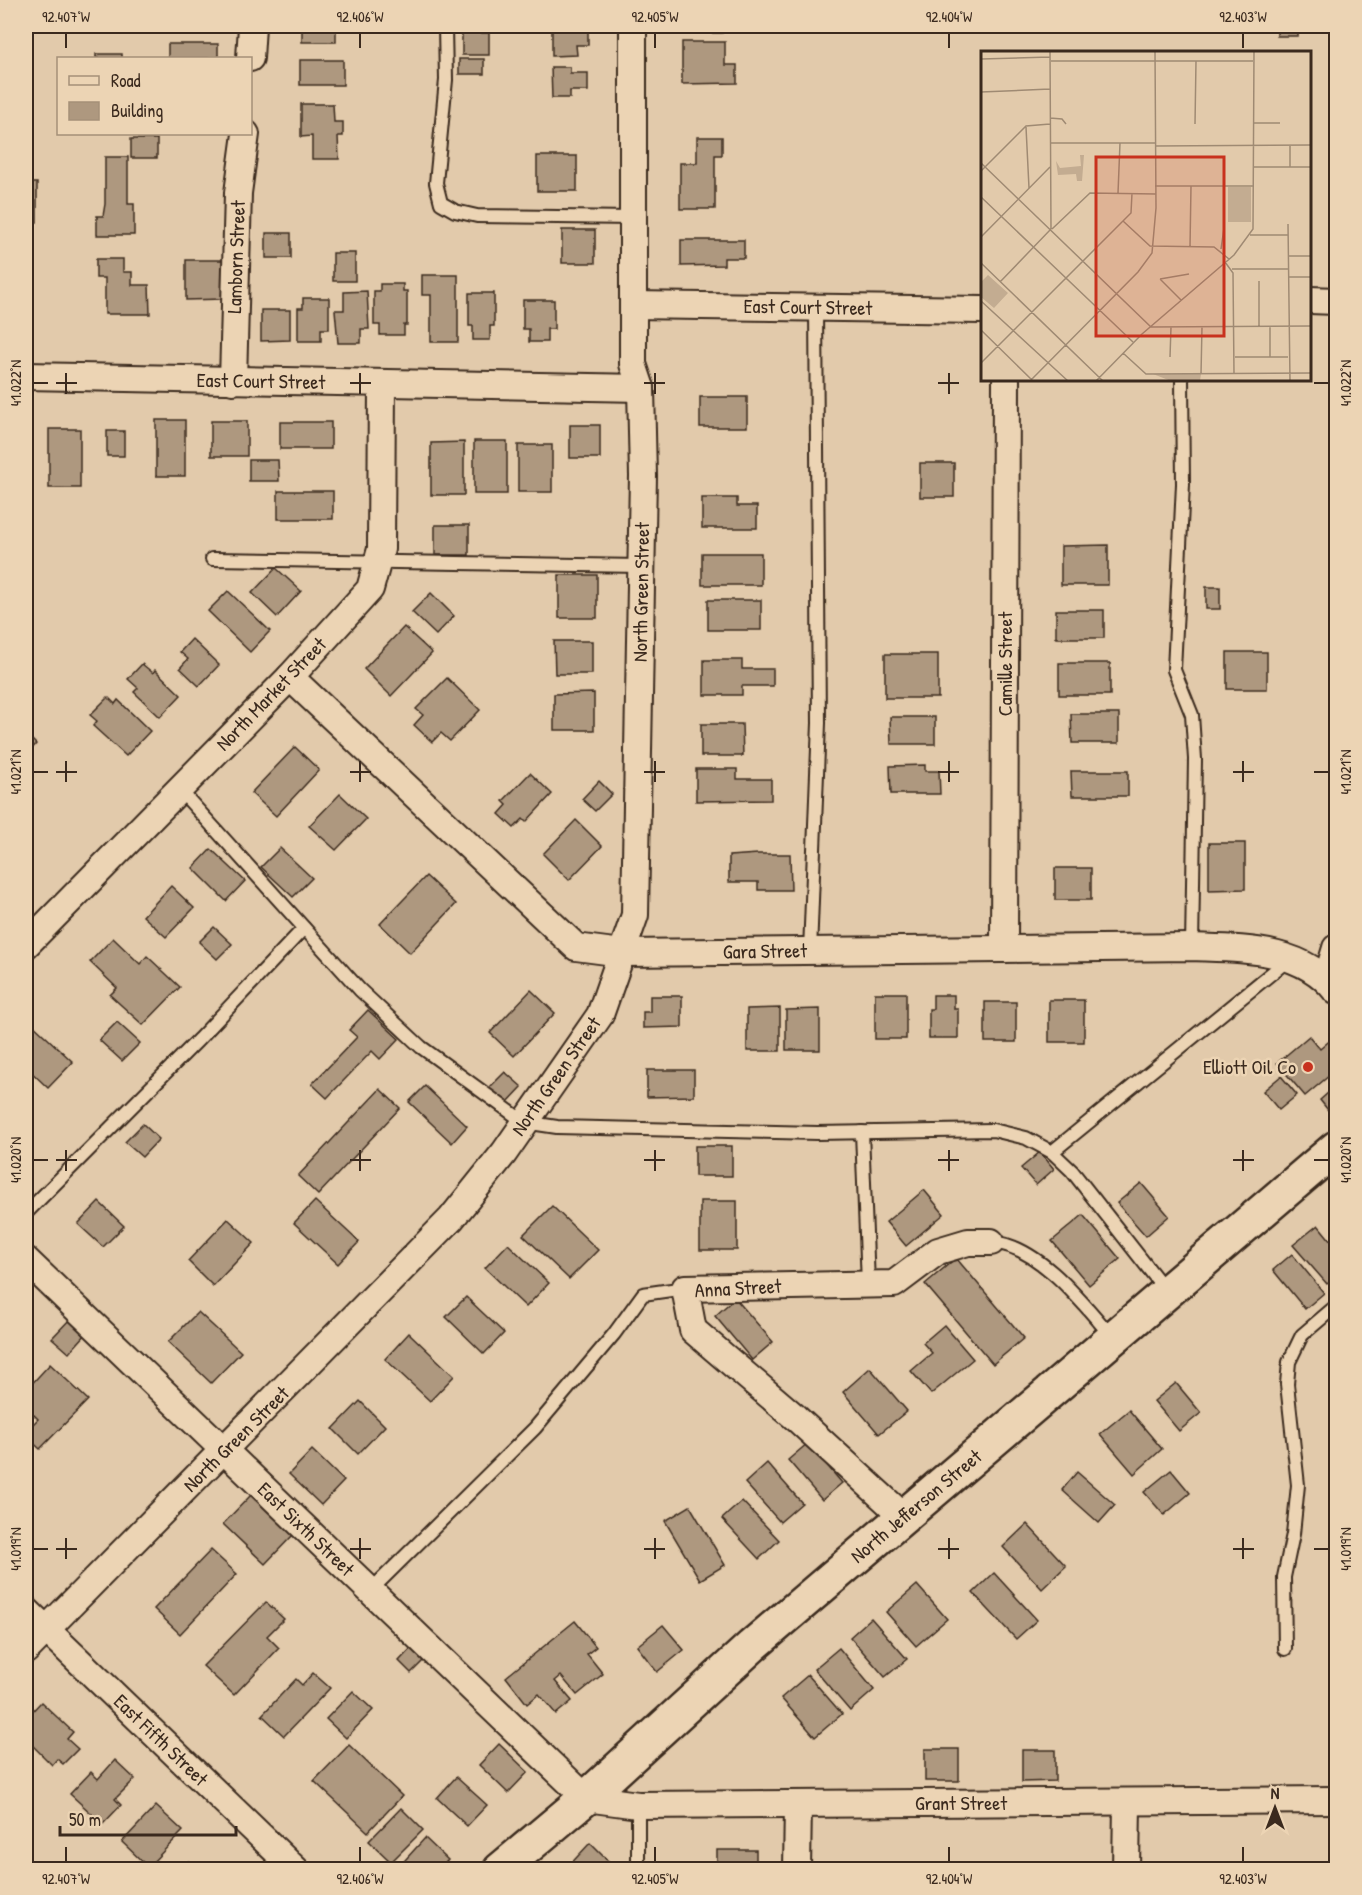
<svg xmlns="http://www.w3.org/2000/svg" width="1362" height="1895" font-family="'Patrick Hand',sans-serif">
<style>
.building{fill:#ae987f;stroke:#3b2a1e;stroke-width:1.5}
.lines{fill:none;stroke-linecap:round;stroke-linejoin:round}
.lane-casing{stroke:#3b2a1e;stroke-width:16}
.street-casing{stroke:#3b2a1e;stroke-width:30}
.secondary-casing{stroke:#3b2a1e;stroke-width:38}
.lane{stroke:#ecd4b4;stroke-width:12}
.street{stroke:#ecd4b4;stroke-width:26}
.secondary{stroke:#ecd4b4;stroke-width:33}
.ticks{fill:none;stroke:#3b2a1e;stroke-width:2}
.poi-dot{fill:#c8321e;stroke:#ecd4b4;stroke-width:2}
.labels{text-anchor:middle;stroke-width:5;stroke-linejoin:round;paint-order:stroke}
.street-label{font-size:20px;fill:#3b2a1e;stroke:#ecd4b4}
.poi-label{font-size:20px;fill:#3b2a1e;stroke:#ecd4b4;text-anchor:end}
.inset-road{fill:none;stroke:#9f8a73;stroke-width:1.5}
.view{fill:#c8321e;fill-opacity:0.15;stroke:#c8321e;stroke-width:3}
.inset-edge{fill:none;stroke:#3b2a1e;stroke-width:3}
.neatline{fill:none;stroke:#3b2a1e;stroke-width:2}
.ticks-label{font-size:15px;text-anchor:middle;fill:#3b2a1e}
</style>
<rect width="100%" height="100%" fill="#e2caab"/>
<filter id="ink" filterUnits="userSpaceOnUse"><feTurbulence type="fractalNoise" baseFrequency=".0167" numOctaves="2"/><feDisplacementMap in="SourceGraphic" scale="12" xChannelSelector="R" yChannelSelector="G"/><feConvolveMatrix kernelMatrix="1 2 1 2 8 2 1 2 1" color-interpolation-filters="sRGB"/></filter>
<g filter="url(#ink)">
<!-- building -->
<g class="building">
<polygon points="293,26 336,26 336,42 302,42 302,28 293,29"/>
<polygon points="677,26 747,26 722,26 722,33 677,33"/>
<rect x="1277" y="26" width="21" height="10"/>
<polygon points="552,27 588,27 588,45 576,45 577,55 552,56"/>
<rect x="462" y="33" width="27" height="22"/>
<polygon points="682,42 725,42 725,65 737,65 737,83 682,84"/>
<rect x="168" y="44" width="50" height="14"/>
<rect x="96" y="54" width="26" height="4"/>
<rect x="459" y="59" width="25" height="15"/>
<rect x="300" y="60" width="43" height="25"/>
<polygon points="551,67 570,67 570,73 588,73 588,91 570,91 570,98 552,98"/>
<polygon points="301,104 333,104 334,122 343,122 343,136 338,136 339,159 312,159 312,136 301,137"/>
<polygon points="697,137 722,137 722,155 715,155 715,209 680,209 680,163 697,163"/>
<rect x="131" y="139" width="26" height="19"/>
<rect x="537" y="156" width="40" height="35"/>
<polygon points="105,157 128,157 128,204 134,204 134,235 97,235 97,216 103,216 105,204"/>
<rect x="26" y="183" width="11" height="39"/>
<rect x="562" y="230" width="33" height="33"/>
<rect x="266" y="233" width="25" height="25"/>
<polygon points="681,240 744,240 744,258 724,258 724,265 681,266"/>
<rect x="333" y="253" width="22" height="28"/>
<polygon points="96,259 123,259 123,272 132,272 132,285 149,285 150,314 105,314 105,278 96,278"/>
<polygon points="186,260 223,260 223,299 186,300"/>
<polygon points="422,275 458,275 458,342 431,342 431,295 422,295"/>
<polygon points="380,284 403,284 403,291 407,291 407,325 404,325 404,335 380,335 380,325 374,325 374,291 380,291"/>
<polygon points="367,291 369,329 361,329 361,343 338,343 335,310 344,310 344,292"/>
<polygon points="469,293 494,293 494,326 490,326 490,340 473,340 473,326 469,326"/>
<polygon points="303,298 329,298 329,329 321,329 321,341 298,341 298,308 303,308"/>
<polygon points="523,300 554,300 554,329 547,329 547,342 529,342 529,329 523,329"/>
<polygon points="261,310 290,310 290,340 261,341"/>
<rect x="700" y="397" width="47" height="30"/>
<rect x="156" y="420" width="29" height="56"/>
<rect x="211" y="421" width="36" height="35"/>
<rect x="280" y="422" width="51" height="27"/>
<rect x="570" y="425" width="30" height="33"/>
<rect x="49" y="429" width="31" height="59"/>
<rect x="107" y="431" width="17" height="25"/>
<rect x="474" y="441" width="33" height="53"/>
<polygon points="464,442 464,495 431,495 431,443"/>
<rect x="518" y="445" width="34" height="47"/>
<polygon points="249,460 278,460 279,481 249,481"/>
<rect x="920" y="463" width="34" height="34"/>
<rect x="278" y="491" width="55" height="28"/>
<polygon points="702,498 737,498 737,506 757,506 757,528 702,528"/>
<rect x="435" y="525" width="34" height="30"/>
<polygon points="1108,545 1108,585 1061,585 1061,546"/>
<rect x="702" y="553" width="59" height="32"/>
<polygon points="276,568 301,591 277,617 252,593"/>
<rect x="559" y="575" width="38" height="43"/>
<rect x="1206" y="587" width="14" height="22"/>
<polygon points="228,591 270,631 250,652 208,611"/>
<polygon points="431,593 454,616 436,635 412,612"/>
<rect x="708" y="600" width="53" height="30"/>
<rect x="1056" y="610" width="48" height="28"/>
<polygon points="404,627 432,653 391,696 364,669"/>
<polygon points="192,639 219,665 199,686 180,668 188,659 180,652"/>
<polygon points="554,641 592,641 592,674 555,674"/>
<rect x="1227" y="652" width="40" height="37"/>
<rect x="885" y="654" width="53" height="44"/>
<polygon points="704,660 742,660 742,669 773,669 773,686 742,686 742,695 704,695"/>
<rect x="1059" y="663" width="51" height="32"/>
<polygon points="142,664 153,673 155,670 181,695 160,717 134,692 138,688 128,679"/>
<polygon points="447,678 480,710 450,741 441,733 432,742 414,725 423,715 416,709"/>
<polygon points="594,693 594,730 554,730 554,694"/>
<polygon points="108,697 115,704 118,700 150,731 126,756 93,726 97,721 90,715"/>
<polygon points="1071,714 1119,714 1119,743 1072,743"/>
<polygon points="890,717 935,717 935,744 891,744"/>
<polygon points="701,724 742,724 743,756 701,756"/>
<polygon points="26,734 36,744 26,756"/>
<polygon points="295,747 319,770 276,816 251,793"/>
<polygon points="925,765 925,771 939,771 940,794 891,794 890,766"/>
<polygon points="696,769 737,769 737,779 771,779 771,800 696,801"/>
<polygon points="1071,771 1128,771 1128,796 1072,796"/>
<polygon points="530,773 552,794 526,822 523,819 514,828 499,814 507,805 503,801"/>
<polygon points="599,781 612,794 595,811 582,799"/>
<polygon points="340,794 366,819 336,850 309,826"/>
<polygon points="576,820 602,846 569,880 543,854"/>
<polygon points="1209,843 1245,843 1245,889 1209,890"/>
<polygon points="280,848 312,878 293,897 261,867"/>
<polygon points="211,849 245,881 226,901 193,868"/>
<polygon points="758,854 790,854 791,890 758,890 758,882 729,882 729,856"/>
<rect x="1055" y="868" width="36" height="32"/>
<polygon points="426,876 456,904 410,953 380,924"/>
<polygon points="171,886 194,908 166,937 143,916"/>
<polygon points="214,927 232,944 217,959 199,942"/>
<polygon points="113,938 140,964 147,956 180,987 143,1025 110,995 117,988 90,962"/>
<polygon points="531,990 555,1013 514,1056 490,1033"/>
<rect x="875" y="993" width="31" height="46"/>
<polygon points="933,995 954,995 954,1009 958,1009 958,1038 929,1038 929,1009 933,1009"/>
<polygon points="650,996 682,996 682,1027 643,1028 643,1012 650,1012"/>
<rect x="1049" y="1000" width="35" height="42"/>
<rect x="985" y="1002" width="31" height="40"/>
<polygon points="780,1008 780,1051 747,1051 747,1009"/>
<polygon points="820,1009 820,1050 786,1050 786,1010"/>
<polygon points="368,1010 399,1039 380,1059 372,1051 327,1098 312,1084 357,1037 349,1030"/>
<polygon points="117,1022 140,1043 122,1061 99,1040"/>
<polygon points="31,1023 73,1062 48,1088 26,1067 26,1029"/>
<polygon points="1309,1036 1320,1049 1334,1037 1336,1040 1336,1070 1305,1096 1277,1063"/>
<polygon points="647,1070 694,1070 694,1096 647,1097"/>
<polygon points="505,1072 522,1087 506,1104 489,1088"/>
<polygon points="1281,1076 1297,1095 1279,1110 1263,1091"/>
<polygon points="425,1086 467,1126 452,1143 409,1102"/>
<polygon points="1336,1086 1336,1120 1320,1100"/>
<polygon points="380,1089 400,1108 318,1195 298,1176"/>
<polygon points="143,1124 159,1139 142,1157 125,1142"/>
<rect x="695" y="1146" width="37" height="30"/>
<polygon points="1040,1152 1054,1169 1036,1185 1021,1168"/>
<polygon points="1141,1183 1169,1216 1146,1236 1117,1203"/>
<polygon points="924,1190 944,1214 906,1246 886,1222"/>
<polygon points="315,1201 359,1242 338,1264 294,1223"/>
<rect x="700" y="1201" width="37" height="49"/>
<polygon points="99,1202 124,1226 103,1247 78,1224"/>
<polygon points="552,1206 598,1250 569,1279 523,1235"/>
<polygon points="1083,1215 1120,1259 1089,1285 1052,1241"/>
<polygon points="228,1219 254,1243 213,1286 188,1261"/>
<polygon points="1318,1225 1336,1247 1336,1277 1327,1284 1293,1245"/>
<polygon points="508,1244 549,1283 526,1307 485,1268"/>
<polygon points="1292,1254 1324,1293 1305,1309 1273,1270"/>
<polygon points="956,1258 1024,1338 993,1364 925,1284"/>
<polygon points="466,1297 504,1333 484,1354 446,1317"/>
<polygon points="735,1298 773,1342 752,1360 715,1316"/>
<polygon points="198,1312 241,1352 211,1383 168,1342"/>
<polygon points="71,1318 87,1333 69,1353 52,1338"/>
<polygon points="944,1325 973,1359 931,1394 911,1371 932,1353 923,1343"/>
<polygon points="409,1333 454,1376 430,1401 385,1359"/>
<polygon points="50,1364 88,1400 40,1449 26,1436 26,1431 38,1419 26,1407 26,1390"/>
<polygon points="870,1368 907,1411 879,1434 843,1392"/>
<polygon points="1176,1383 1201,1413 1179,1431 1154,1401"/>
<polygon points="360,1401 385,1426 358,1454 333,1429"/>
<polygon points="1129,1410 1162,1449 1134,1474 1100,1434"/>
<polygon points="808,1443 842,1483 822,1500 788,1460"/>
<polygon points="312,1450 344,1481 321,1505 289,1474"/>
<polygon points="767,1463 802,1503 780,1522 745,1483"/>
<polygon points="1171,1470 1190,1493 1164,1515 1144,1492"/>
<polygon points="1077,1472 1115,1505 1099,1523 1062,1490"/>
<polygon points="251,1495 293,1535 265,1564 223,1524"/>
<polygon points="742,1501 779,1540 759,1559 722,1519"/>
<polygon points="690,1506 725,1565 700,1580 665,1521"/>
<polygon points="1027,1524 1066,1566 1042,1589 1003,1547"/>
<polygon points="211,1550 237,1574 180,1634 154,1609"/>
<polygon points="994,1573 1037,1620 1016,1639 973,1593"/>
<polygon points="917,1585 947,1619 916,1646 886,1612"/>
<polygon points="266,1602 284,1619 267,1636 279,1648 234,1695 203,1666"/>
<polygon points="871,1618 907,1659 885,1677 850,1637"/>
<polygon points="575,1621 596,1647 587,1654 603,1674 577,1695 561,1676 555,1681 572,1701 556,1714 539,1694 527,1704 506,1677"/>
<polygon points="663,1625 684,1650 657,1672 637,1646"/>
<polygon points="414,1645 427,1657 411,1673 399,1661"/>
<polygon points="839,1648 874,1690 850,1711 814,1669"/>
<polygon points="313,1673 330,1688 284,1736 262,1715 296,1679 302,1685"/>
<polygon points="808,1675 842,1714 815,1737 781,1698"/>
<polygon points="353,1691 373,1710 346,1738 326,1719"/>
<polygon points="41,1702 73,1732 67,1739 78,1749 63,1764 57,1759 52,1765 26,1739 26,1718"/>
<polygon points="499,1744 528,1772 508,1793 479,1765"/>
<polygon points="349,1745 402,1796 368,1832 314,1781"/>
<rect x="925" y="1749" width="34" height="32"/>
<polygon points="1022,1750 1055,1750 1055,1781 1022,1782"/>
<polygon points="115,1760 135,1779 115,1799 121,1805 103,1824 70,1794 91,1772 98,1779"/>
<polygon points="456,1777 487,1805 467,1826 437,1798"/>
<polygon points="156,1806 183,1831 148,1867 122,1842"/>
<polygon points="401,1808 423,1830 391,1862 369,1841"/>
<polygon points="425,1838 448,1860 438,1870 396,1870"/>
<polygon points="590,1843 617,1870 565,1870"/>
<rect x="717" y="1850" width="39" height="20"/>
<polygon points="189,1861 198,1870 180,1870"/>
</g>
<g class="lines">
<!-- lane casing -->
<g class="lane-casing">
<g id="lane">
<polyline points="445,26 446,80 436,183 441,203 455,211 477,216 633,218"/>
<polyline points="1182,380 1183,484 1174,670 1192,715 1195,759 1192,947"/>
<polyline points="212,559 641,566"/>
<polyline points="179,789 360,990 421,1047 524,1122 557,1127 817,1133 993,1130 1026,1138 1052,1152 1072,1171 1167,1292"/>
<polyline points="810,951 819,723 816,307"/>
<polyline points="862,1132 868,1284"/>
<polyline points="1052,1152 1289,959"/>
<polyline points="26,1213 199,1039 304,928"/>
<path d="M991 1242C1038 1245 1083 1303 1112 1337"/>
<polyline points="370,1591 535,1428 614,1334 643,1294 685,1288"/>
<polyline points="1285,1649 1284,1577 1293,1534 1298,1485 1287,1384 1289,1362 1302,1335 1336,1306"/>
<polyline points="638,1870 638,1805"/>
</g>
</g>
<!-- street casing -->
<g class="street-casing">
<g id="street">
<polyline points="250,58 252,26"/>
<polyline points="1310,300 1336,301"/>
<polyline points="633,305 982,310"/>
<polyline points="26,376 641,388"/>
<polyline points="233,381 238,193 246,134"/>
<path d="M290 677 576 947 622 953 1192 947C1242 949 1302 947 1336 991"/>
<polyline points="26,945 290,677 370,589 381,549 382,384"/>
<polyline points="1004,949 1006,380"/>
<polyline points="1327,978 1336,948"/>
<polyline points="26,1260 586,1798 638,1805 1336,1800"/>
<polyline points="904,1517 796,1418 693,1330 685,1288 894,1284 938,1251 968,1242 991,1242"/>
<polyline points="26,1610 296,1870"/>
<polyline points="26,1650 451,1219 504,1153 600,1015 635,915 643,476 641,388 633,364 633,26"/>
<polyline points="797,1870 798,1804"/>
<polyline points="1126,1870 1127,1803"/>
</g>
</g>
<!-- secondary casing -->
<g class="secondary-casing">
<polyline id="secondary" points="500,1870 586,1798 752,1646 1336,1148"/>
</g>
<!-- lane -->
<use href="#lane" class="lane"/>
<!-- street -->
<use href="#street" class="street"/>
<!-- secondary -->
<use href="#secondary" class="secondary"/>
</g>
</g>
<!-- ticks -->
<path class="ticks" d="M66 33V48M360 33V48M655 33V48M949 33V48M1243 33V48M66 373V394M360 373V394M655 373V394M949 373V394M33 383H48M56 383H77M350 383H371M644 383H665M938 383H959M1314 383H1329M66 761V782M360 761V782M655 761V782M949 761V782M1243 761V782M33 772H48M56 772H77M350 772H371M644 772H665M938 772H959M1233 772H1254M1314 772H1329M66 1150V1171M360 1150V1171M655 1150V1171M949 1150V1171M1243 1150V1171M33 1160H48M56 1160H77M350 1160H371M644 1160H665M938 1160H959M1233 1160H1254M1314 1160H1329M66 1538V1559M360 1538V1559M655 1538V1559M949 1538V1559M1243 1538V1559M33 1549H48M56 1549H77M350 1549H371M644 1549H665M938 1549H959M1233 1549H1254M1314 1549H1329M66 1847V1862M360 1847V1862M655 1847V1862M949 1847V1862M1243 1847V1862"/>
<!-- markers -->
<circle class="poi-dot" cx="1308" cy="1067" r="6"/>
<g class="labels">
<!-- street labels -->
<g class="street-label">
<text transform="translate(236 257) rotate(-88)" y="7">Lamborn Street</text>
<text transform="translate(808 307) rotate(1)" y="7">East Court Street</text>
<text transform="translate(261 381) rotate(1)" y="7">East Court Street</text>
<text transform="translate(641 592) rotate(-89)" y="7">North Green Street</text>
<text transform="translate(1005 664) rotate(-90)" y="7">Camille Street</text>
<text transform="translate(271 694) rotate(-46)" y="7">North Market Street</text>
<text transform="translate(765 951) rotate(-1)" y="7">Gara Street</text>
<text transform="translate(556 1076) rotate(-55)" y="7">North Green Street</text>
<text transform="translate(738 1288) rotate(-3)" y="7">Anna Street</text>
<text transform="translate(236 1439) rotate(-45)" y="7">North Green Street</text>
<text transform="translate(916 1506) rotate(-40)" y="7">North Jefferson Street</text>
<text transform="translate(306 1529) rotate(44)" y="7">East Sixth Street</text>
<text transform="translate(161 1740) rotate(44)" y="7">East Fifth Street</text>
<text x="961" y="1810">Grant Street</text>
</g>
<!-- poi labels -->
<g class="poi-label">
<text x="1296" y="1074">Elliott Oil Co</text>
</g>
</g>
<!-- overview -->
<g transform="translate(981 51)">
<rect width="330" height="330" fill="#e2caab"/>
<path d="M99 104H103L101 130H96L95 123 77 124 75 110 79 117 100 115ZM247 136H270V171H247ZM7 224 27 242 13 257 0 246V231ZM172 323H220L219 330H190Z" fill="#c3ac91"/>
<path class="inset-road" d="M0 8 69 6M70 10H272M0 41 69 38M69 67 81 68 85 73M273 72H299M214 73 215 10M45 76 48 137M70 92H174M174 95 330 94M309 95V116M0 112 170 276 330 275M273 116H330M0 120 45 75 69 73M174 135H273M137 142 139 92M0 146 152 291M142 170 169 195 233 196 248 208M307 173 309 330M71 178 109 142 175 143M269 184H307M0 186 69 116M209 196 210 135M240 198 243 177M307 205H330M244 211 252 222 253 323M0 212 122 330M251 218H307M307 226H330M179 228 200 249M179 228 208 223M278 230V276M19 231 70 178 69 0M0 250 87 330M289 276V306M0 279 52 330M142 302 165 323 330 322M189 306 190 276M254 306H307M0 312 150 162 151 142M220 323 221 276M50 329 157 221 171 202 175 157 174 0M115 330 161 283 253 204 272 178 273 0"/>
<path class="view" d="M115 106H243V285H115Z"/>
<rect width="330" height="330" class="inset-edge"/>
</g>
<!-- margin -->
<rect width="1362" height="1895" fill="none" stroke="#ecd4b4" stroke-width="66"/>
<!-- legend -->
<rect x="57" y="57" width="195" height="78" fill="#ecd4b4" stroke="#a59078" stroke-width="1.5"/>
<rect x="69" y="76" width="30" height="9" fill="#ecd4b4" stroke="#a59078" stroke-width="1.5"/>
<text x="111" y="87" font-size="18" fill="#3b2a1e">Road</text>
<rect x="69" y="102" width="30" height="18" fill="#ae987f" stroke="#a59078" stroke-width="1.5"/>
<text x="111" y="117" font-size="18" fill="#3b2a1e">Building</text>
<!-- north arrow -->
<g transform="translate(1275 1808)" stroke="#ecd4b4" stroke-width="4.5" paint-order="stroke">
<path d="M0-4.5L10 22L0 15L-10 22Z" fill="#3b2a1e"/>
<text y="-9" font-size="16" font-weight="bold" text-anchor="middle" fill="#3b2a1e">N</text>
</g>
<!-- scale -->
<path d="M60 1826v9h176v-9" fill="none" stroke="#3b2a1e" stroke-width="3"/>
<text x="69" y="1826" font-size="18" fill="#3b2a1e" stroke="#ecd4b4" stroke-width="4.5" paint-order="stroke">50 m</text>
<rect x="33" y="33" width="1296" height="1829" class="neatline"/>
<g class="ticks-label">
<text x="66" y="22">92.407°W</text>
<text x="360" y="22">92.406°W</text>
<text x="655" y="22">92.405°W</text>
<text x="949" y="22">92.404°W</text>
<text x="1243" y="22">92.403°W</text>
<text transform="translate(16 383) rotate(-90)" y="5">41.022°N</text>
<text transform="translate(1346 383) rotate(-90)" y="5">41.022°N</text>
<text transform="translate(16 772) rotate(-90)" y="5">41.021°N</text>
<text transform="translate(1346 772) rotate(-90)" y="5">41.021°N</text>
<text transform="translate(16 1160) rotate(-90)" y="5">41.020°N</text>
<text transform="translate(1346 1160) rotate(-90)" y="5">41.020°N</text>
<text transform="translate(16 1549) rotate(-90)" y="5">41.019°N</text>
<text transform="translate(1346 1549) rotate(-90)" y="5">41.019°N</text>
<text x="66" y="1884">92.407°W</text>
<text x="360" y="1884">92.406°W</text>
<text x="655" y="1884">92.405°W</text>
<text x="949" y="1884">92.404°W</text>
<text x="1243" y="1884">92.403°W</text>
</g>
</svg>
